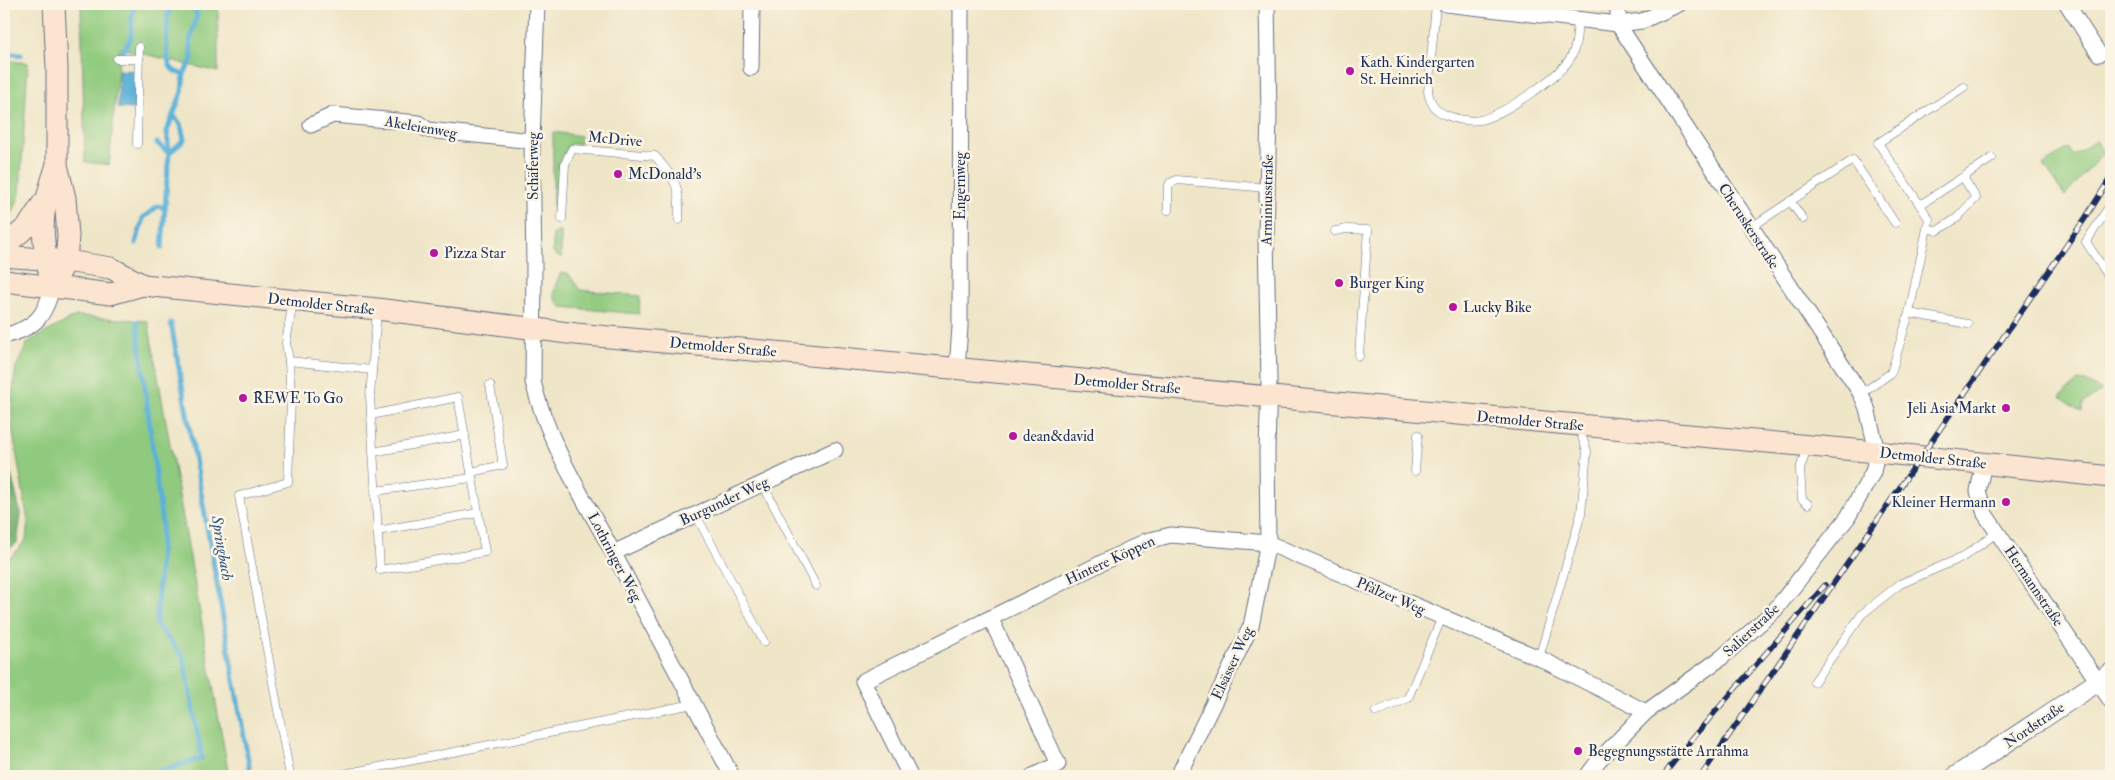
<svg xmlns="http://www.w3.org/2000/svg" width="2115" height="780" font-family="'IM FELL Double Pica',serif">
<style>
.green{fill:#90ca7e;stroke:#567c6e}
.forest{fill:#74ae6d;stroke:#486e66}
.water{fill:#5bb1d8;stroke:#3b709b}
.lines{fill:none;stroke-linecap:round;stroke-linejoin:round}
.stream{stroke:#5bb1d8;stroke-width:5}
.service-casing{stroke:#656f83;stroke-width:9}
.minor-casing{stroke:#656f83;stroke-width:17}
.tertiary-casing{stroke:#656f83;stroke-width:21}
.secondary-casing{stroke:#656f83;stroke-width:23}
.service{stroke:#fff;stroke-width:8}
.minor{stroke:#fff;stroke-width:15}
.tertiary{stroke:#fff;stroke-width:19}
.secondary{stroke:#fce5d0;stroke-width:21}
.rail-casing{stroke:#1b2f5e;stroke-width:5.5}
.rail{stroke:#fcf5e5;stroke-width:4;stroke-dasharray:11;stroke-linecap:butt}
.poi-dot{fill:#b5179e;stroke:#fcf5e5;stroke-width:2}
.labels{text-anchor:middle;stroke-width:5;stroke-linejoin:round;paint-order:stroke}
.poi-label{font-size:15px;fill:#1b2f5e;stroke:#fcf5e5;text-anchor:start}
.street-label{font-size:15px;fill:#1b2f5e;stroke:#fcf5e5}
.water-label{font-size:16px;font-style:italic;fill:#2e5683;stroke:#fcf5e5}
</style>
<rect width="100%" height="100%" fill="#fcf5e5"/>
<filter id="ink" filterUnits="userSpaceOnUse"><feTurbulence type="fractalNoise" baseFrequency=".02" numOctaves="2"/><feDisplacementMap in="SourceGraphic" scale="10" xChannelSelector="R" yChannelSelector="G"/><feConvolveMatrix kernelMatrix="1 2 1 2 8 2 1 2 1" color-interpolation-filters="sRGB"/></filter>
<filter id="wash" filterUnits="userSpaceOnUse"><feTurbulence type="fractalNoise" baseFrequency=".0096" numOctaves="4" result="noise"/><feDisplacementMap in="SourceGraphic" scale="20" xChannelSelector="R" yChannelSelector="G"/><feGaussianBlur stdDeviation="1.12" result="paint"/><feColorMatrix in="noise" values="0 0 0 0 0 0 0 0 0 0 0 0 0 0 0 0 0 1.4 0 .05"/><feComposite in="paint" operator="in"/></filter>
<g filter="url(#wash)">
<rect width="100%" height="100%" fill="#efe5c7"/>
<!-- green -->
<g class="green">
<polygon points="81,4 218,4 218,72 120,48 109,165 85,162"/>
<polygon points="4,60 28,63 20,193 13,213 4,221"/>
<polygon points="553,132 581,136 580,143 569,145 558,163 559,209 553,215"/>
<polygon points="2096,140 2103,153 2065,196 2044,165 2068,148 2073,156"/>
<polygon points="561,230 561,258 553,253 553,235"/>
<path d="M561 273H568L580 290 640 296 639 314 562 307C548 296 555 286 561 273Z"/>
<polygon points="76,316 148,321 229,776 4,776 4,561 13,555 26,540 28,521 12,427 12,398 16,367 28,342"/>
<polygon points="2078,381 2086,382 2102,391 2083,403 2082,412 2060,397"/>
</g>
<!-- forest -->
<polygon class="forest" points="11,474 21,515 17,543 4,553 4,478"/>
<!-- water -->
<polygon class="water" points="119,70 135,71 135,109 118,108"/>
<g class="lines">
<!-- stream -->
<g class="stream">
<path d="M170 4C167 18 165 49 169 63 171 71 177 73 184 74"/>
<polyline points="4,53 21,55"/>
<polyline points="122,53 131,37 132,16 135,4"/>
<polyline points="157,143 169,153"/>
<polyline points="169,153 167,131 173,115"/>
<polyline points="136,243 143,218 158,206 165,208"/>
<polyline points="162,247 169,153 184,140 181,125 173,115 182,92 184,74 192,59 190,41 197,15 192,4"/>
<polyline points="137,322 162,525 156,624 183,656 202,758 142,776"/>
<polyline points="171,323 251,776"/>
</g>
</g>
</g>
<g filter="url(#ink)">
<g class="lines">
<!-- service casing -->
<g class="service-casing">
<g id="service">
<path d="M1436 4 1428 92C1430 103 1435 111 1446 115 1456 119 1468 122 1480 120 1502 115 1560 77 1571 57 1577 46 1577 32 1578 19"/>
<polyline points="117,59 139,59"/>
<polyline points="137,144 139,47"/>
<polyline points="1790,201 1803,219"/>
<polyline points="2111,204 2086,242 2111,280"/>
<polyline points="1920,205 1878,143 1964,87"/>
<polyline points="1168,210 1168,188 1170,183 1177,180 1267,188"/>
<path d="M562 219 565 164 572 149 655 156C677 181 680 187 679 220"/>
<polyline points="1750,228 1853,160 1895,223"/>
<polyline points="1927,228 1937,231 1957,218 1976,198 1963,177"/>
<polyline points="1335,231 1347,229 1368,230 1359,356"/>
<polyline points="1909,313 1968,324"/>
<polyline points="289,361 372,370"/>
<polyline points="1861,394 1891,373 1909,313 1929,219 1920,205 1992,158"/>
<polyline points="371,415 458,397 485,552 380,570 370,396 377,311"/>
<polyline points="1807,448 1800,469 1802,499 1808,504"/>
<polyline points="373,452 465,435"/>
<polyline points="1415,471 1418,435"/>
<polyline points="471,472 503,465 490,385"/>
<polyline points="762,483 816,586"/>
<polyline points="375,491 472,478"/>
<polyline points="696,515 764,642"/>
<polyline points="377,531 478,513"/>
<polyline points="1539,658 1581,514 1587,451 1579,428"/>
<polyline points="1814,682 1862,614 1900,584 1963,557 1998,532"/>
<polyline points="1376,712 1408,698 1442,617"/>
<polyline points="290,776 239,496 288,482 291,399 289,361 286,343 293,301"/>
<polyline points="334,776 693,704"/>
</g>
</g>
<!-- minor casing -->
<g class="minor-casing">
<g id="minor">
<path d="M537 4 532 141 534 265 533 382C548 443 584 499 614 554 653 628 692 702 732 776"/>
<polyline points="1267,4 1269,114 1266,236 1269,381 1267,451 1268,543 1539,658 1646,712"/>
<polyline points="1446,4 1618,24 1642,21 1679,4"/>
<polyline points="2067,4 2099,54"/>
<polyline points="751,68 752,4"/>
<polyline points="311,125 333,115 418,123 428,130 532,141"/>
<path d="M4 336C34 328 45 318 52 287"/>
<polyline points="957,369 960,327 961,4"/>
<polyline points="1984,463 1978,491 1985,514 2111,701"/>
<polyline points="613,553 835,450"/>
<polyline points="991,619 1058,764 1033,776"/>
<polyline points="910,776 863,681 1146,541 1171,535 1268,543 1251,626 1178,776"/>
<polyline points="1587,776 1599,760 1646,712 1721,658 1775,610 1848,517 1873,472 1877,452 1867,408 1861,394 1618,24 1618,4"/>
</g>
</g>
<!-- tertiary casing -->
<g class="tertiary-casing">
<polyline id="tertiary" points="1956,776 2111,673"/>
</g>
<!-- secondary casing -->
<g class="secondary-casing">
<g id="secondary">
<polyline points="4,246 28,226 43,203"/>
<polyline points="4,256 66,261 111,268 143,285"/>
<path d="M49 272C39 227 42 208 57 165"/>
<polyline points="4,281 111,294 143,285 153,286 377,309 576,334 1877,452 2111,477"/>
<polyline points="52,287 66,261 68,236 65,198 57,165 57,68 54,4"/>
</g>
</g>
<!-- service -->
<use href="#service" class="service"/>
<!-- minor -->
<use href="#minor" class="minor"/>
<!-- tertiary -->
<use href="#tertiary" class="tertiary"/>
<!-- secondary -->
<use href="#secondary" class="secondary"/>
<!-- rail casing -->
<g class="rail-casing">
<g id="rail">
<polyline points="1663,776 1690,741 1825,585"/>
<polyline points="1701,776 2086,217 2111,177"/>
</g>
</g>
<!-- rail -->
<use href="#rail" class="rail"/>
</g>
</g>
<!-- markers -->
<g class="poi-dot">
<circle cx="1350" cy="71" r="5"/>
<circle cx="618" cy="174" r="5"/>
<circle cx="434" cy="253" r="5"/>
<circle cx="1339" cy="283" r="5"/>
<circle cx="1453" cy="307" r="5"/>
<circle cx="243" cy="398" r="5"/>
<circle cx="2006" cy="408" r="5"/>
<circle cx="1013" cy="436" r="5"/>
<circle cx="2006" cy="502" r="5"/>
<circle cx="1578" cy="751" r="5"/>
</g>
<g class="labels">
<!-- poi labels -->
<g class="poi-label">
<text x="1360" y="67">Kath. Kindergarten<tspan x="1360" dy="17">St. Heinrich</tspan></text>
<text x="628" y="179">McDonald's</text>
<text x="444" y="258">Pizza Star</text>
<text x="1349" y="288">Burger King</text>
<text x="1463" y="312">Lucky Bike</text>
<text x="253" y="403">REWE To Go</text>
<text x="1996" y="413" text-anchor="end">Jeli Asia Markt</text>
<text x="1023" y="441">dean&amp;david</text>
<text x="1996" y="507" text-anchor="end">Kleiner Hermann</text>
<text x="1588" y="756">Begegnungsstätte Arrahma</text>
</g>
<!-- street labels -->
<g class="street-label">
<text transform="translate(421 127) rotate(10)" y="5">Akeleienweg</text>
<text transform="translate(615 139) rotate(5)" y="5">McDrive</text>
<text transform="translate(533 166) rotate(-90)" y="5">Schäferweg</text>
<text transform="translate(960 186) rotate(-90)" y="5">Engernweg</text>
<text transform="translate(1267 200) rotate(-89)" y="5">Arminiusstraße</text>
<text transform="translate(1749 226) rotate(57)" y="5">Cheruskerstraße</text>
<text transform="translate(321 304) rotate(6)" y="5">Detmolder Straße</text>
<text transform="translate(723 347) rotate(5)" y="5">Detmolder Straße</text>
<text transform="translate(1127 384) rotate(5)" y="5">Detmolder Straße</text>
<text transform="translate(1530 421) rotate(5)" y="5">Detmolder Straße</text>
<text transform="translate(1933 458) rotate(6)" y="5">Detmolder Straße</text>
<text transform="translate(724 501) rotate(-25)" y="5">Burgunder Weg</text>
<text transform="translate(615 557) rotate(62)" y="5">Lothringer Weg</text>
<text transform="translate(1110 560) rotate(-25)" y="5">Hintere Köppen</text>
<text transform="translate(2034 586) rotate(56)" y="5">Hermannstraße</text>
<text transform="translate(1391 596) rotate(23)" y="5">Pfälzer Weg</text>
<text transform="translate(1751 630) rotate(-43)" y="5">Salierstraße</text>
<text transform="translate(1232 663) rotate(-65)" y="5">Elsässer Weg</text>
<text transform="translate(2034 725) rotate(-34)" y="5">Nordstraße</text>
</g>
<!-- water labels -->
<g class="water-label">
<text transform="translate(223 548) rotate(80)" y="6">Springbach</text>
</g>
</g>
<!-- margin -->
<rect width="2115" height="780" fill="none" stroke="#fcf5e5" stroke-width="20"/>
</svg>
